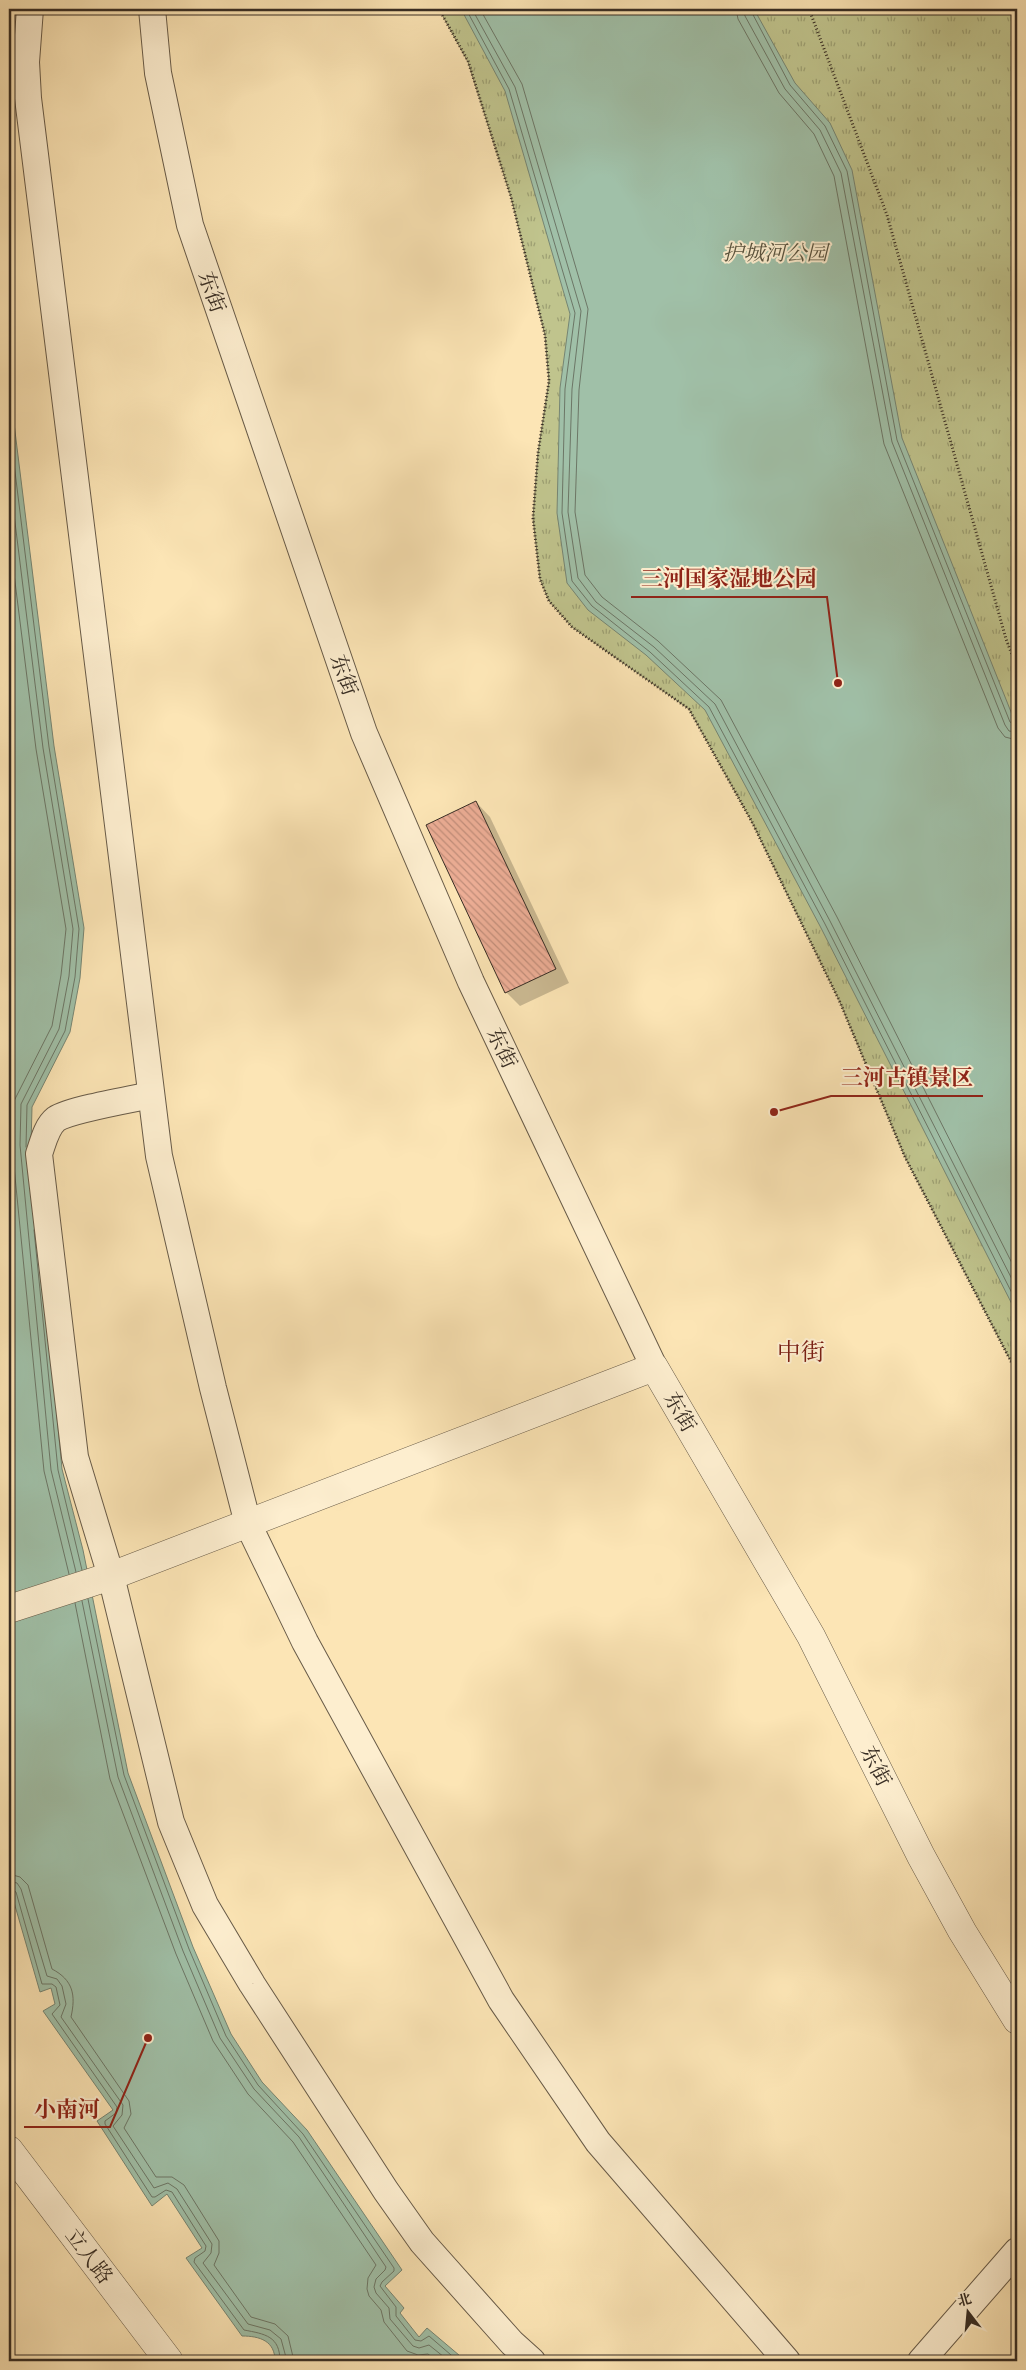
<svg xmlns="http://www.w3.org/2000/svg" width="1026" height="2370" font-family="Cardo,'Noto Serif SC',serif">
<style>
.park{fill:url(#park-tufts);stroke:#7c7858}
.water{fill:#a0c0a8;stroke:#768573}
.shadow{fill:#0003}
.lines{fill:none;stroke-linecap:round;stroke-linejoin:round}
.shore{stroke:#6c7666;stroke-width:1}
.building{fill:url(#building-back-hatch);stroke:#372d24}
.pedestrian-casing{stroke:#685b48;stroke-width:28}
.minor-casing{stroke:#685b48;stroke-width:29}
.tertiary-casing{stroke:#685b48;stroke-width:29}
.path{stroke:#372d24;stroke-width:3;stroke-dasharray:1 2.5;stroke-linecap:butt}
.pedestrian{stroke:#fdeecf;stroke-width:26}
.minor{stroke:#fdeecf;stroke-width:28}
.tertiary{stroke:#fdeecf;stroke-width:28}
.labels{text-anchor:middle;stroke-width:4;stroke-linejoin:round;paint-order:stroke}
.park-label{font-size:21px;font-style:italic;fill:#59533e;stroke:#fdeecf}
.street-label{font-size:21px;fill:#372d24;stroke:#fdeecf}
.quarter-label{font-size:24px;fill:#7a1f14;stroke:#fdeecf}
.leader{fill:none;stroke:#8f2418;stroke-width:2}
.callout-dot{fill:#8f2418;stroke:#fdeecf;stroke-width:2}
.callout-label{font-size:22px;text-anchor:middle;font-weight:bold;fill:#8f2418;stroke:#fdeecf;stroke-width:4;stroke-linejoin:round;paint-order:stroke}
</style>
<defs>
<pattern id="park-tufts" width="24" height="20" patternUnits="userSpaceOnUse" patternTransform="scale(1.25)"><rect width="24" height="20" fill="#c0c48d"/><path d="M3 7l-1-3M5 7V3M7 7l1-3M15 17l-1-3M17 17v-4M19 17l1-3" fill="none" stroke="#9da073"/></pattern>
<pattern id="building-back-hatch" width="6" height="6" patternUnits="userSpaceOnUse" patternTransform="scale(1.25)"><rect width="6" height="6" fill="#ecad95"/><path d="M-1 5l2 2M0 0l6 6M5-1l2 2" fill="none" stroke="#c08d79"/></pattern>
</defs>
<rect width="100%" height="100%" fill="#fce5b5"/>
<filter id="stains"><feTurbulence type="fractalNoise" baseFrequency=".004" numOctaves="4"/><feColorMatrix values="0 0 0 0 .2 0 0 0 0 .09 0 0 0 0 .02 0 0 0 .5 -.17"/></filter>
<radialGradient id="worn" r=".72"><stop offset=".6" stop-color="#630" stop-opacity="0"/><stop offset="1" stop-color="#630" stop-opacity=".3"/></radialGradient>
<!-- park -->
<polygon class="park" points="439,9 1017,9 1017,1373 905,1157 839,1000 752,822 689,709 572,627 549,601 540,579 533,518 538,453 549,381 545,335 511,197 468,62"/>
<!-- water -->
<g class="water">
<polygon points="461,9 754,9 795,83 830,123 852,170 902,438 1017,727 1017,1314 820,926 705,710 646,655 588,610 567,583 557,513 560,388 570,314 505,91"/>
<path d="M9 383 54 746 84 928 80 978 70 1032 32 1107 31 1145 62 1469 83 1550 128 1773 193 1947 231 2034 262 2082 307 2130 402 2270 385 2286 404 2308 400 2313 419 2337 427 2328 466 2361H275C275 2341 260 2336 242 2336L186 2258 202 2248 167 2194 152 2206 97 2121 113 2110 43 2011 55 2004 51 1988 40 1992 9 1885Z"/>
</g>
<!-- shadow -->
<polygon class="shadow" points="476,802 490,817 569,983 520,1006 506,992"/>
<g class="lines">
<!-- shore -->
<g class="shore">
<polyline points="466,9 509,89 575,313 565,389 562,513 572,581 592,606 650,652 709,707 825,924 1017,1303"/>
<polyline points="472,9 515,87 581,311 572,389 568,512 578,578 596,602 654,647 715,704 830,921 1017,1289"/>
<polyline points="480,9 522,84 588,309 579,390 575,512 585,575 602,597 658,641 721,700 837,917 1017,1273"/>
<polyline points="736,9 738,19 779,93 814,134 834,176 884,444 998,728 1005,737 1017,740"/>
<polyline points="743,9 745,16 785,89 820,130 841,173 892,442 1005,725 1009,731 1017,732"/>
<polyline points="750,9 790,85 825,126 847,171 897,440 1010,722 1017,726"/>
<polyline points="9,423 49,747 79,929 75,977 65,1031 27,1105 26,1147"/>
<polyline points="9,474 43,748 73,929 69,976 59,1029 21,1104 20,1145 51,1470 76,1572"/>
<polyline points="9,534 36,749 66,929 61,975 52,1026 14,1101 12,1146 44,1471 69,1574"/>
<polyline points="34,1230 58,1470 82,1570"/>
<polyline points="88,1599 124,1775 189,1949 226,2036 258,2085 303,2134 394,2268 394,2271 382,2282 380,2286 396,2307 396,2316 415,2340 421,2341 429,2336 458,2361"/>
<polyline points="82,1601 118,1777 183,1951 220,2038 254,2089 299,2137 386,2267 385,2270 376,2279 374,2287 376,2293 389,2308 390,2319 413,2346 419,2348 429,2345 449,2361"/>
<polyline points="75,1603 110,1779 176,1954 213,2041 248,2094 293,2142 376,2265 368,2278 367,2289 369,2296 381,2310 384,2322 407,2351 418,2355 428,2354 437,2361"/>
<path d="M9 1874 20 1877 28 1885 52 1969C73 1980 76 1995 71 2017L129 2101 131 2114 124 2128 156 2177H172L184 2185 219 2241V2253L214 2265 251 2317 275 2324 288 2336 294 2361"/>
<polyline points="9,1881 17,1883 21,1889 47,1976 57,1979 62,1986 66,2004 61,2017 123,2105 122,2115 113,2126 154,2188 168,2183 177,2189 212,2244 211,2253 203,2263 248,2324 270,2330 281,2339 287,2361"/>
<path d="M9 1888 16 1892 42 1984H52L56 1987 60 2005 52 2014 117 2107 116 2113 105 2121V2124L152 2197H155L166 2190 172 2192 206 2246 205 2251 195 2258 194 2262 244 2330C265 2334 280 2336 280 2361"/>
</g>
</g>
<!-- building -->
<polygon class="building" points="476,801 556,969 505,993 426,825"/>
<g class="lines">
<!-- pedestrian casing -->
<g class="pedestrian-casing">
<g id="pedestrian">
<polyline points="30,9 26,62 28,98 159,1156 213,1388 248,1524 305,1642 501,2000 598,2142 787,2361"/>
<polyline points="152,9 158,73 190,225 364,733 471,982 654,1367"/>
<path d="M151 1095C132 1099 69 1110 56 1119 46 1127 43 1143 39 1154L75 1457 111 1576 171 1822 205 1905 252 1984 386 2191 422 2242 512 2343 532 2361"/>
<polyline points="921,2361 1017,2251"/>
</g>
</g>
<!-- minor casing -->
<g class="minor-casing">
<polyline id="minor" points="9,1609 111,1576 654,1367 811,1636 921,1856 962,1931 1017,2020"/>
</g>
<!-- tertiary casing -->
<g class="tertiary-casing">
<polyline id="tertiary" points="9,2150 169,2361"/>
</g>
<!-- path -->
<g class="path">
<polyline points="439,9 468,61 511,197 545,335 549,381 538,453 533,518 540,579 549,601 572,627 689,709 752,822 839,1000 905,1157 1017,1373"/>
<polyline points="809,9 887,215 1006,639 1017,668"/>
</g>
<!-- pedestrian -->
<use href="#pedestrian" class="pedestrian"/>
<!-- minor -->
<use href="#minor" class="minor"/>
<!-- tertiary -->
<use href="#tertiary" class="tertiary"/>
</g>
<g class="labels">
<!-- park labels -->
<g class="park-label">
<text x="775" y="260">护城河公园</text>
</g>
<!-- street labels -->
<g class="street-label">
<text transform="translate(212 292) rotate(71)" y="7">东街</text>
<text transform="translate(344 675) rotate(71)" y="7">东街</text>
<text transform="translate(502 1048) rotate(65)" y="7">东街</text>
<text transform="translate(680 1412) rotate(60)" y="7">东街</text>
<text transform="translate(876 1766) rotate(63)" y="7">东街</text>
<text transform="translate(89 2256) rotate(53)" y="7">立人路</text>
</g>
<!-- quarter labels -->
<g class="quarter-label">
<text x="801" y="1360">中街</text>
</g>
</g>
<!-- callouts -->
<path class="leader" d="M838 683L827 597H631M774 1112L831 1096H983M148 2038L110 2127H24"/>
<g class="callout-dot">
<circle cx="838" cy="683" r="5"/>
<circle cx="774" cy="1112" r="5"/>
<circle cx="148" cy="2038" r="5"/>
</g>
<g class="callout-label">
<text x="729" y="586">三河国家湿地公园</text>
<text x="907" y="1085">三河古镇景区</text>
<text x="67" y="2117">小南河</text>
</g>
<!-- margin -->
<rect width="1026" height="2370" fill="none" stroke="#fce5b5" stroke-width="30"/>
<rect x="10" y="10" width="1006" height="2350" fill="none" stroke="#372d24" stroke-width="2.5"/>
<rect x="15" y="15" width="996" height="2340" fill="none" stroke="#372d24"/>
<!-- north arrow -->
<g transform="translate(968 2312) rotate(344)" stroke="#fdeecf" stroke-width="4" paint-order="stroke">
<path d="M0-4L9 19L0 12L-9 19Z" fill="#372d24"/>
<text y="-8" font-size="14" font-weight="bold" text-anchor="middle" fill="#372d24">北</text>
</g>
<rect width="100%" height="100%" filter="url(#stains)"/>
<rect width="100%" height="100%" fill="url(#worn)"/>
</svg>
